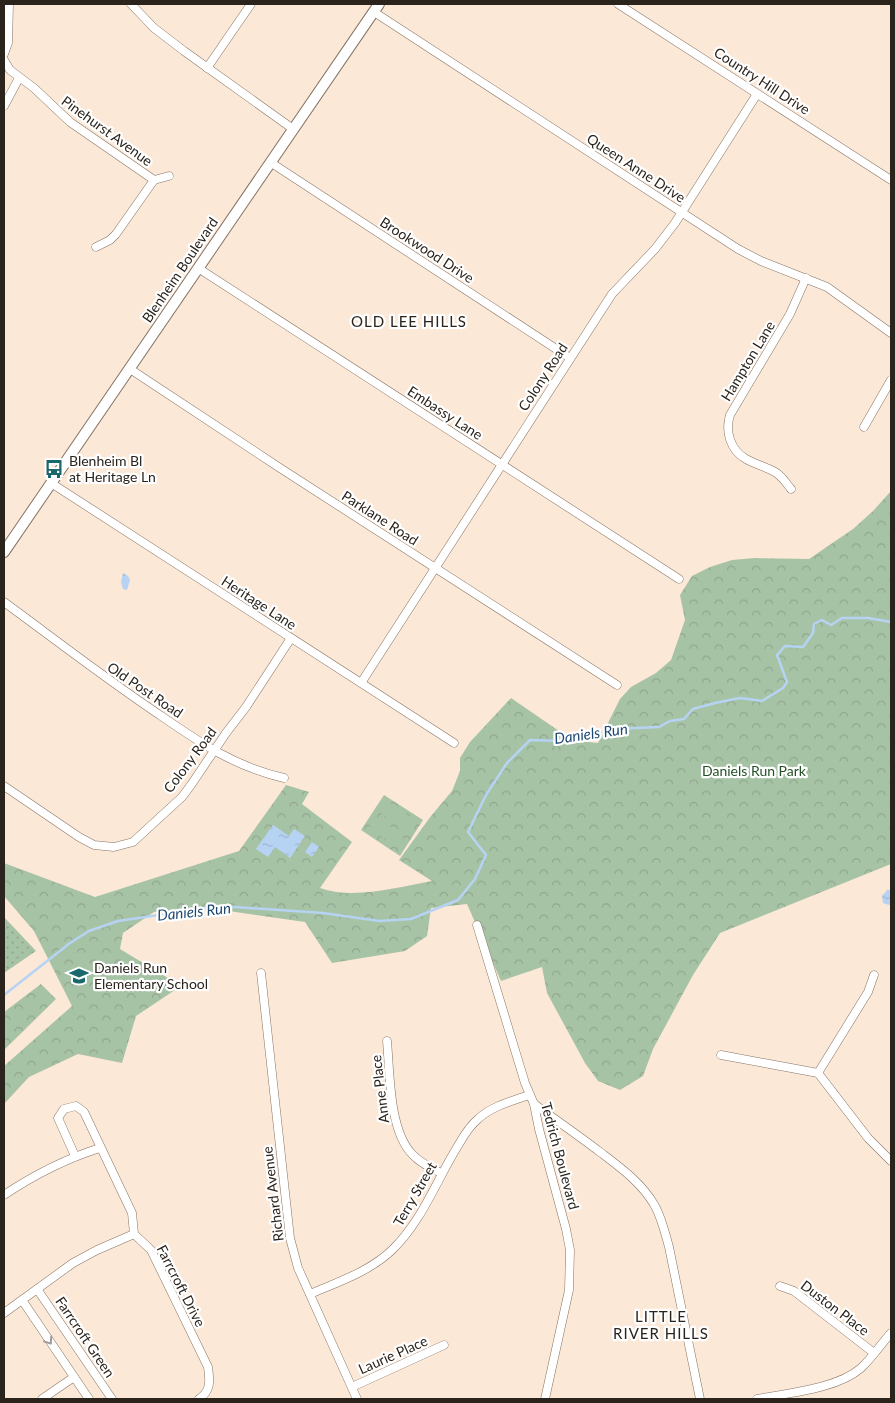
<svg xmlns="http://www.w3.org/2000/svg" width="895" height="1403" font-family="Lato,sans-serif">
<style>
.grass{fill:url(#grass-dots)}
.forest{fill:url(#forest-crowns)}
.pitch{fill:#a7c3a6}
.water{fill:url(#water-ripples)}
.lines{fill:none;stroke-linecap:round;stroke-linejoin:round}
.stream{stroke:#b6d3f3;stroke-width:2.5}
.street-casing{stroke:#867465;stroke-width:9}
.secondary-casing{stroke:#867465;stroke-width:12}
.street{stroke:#fff;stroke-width:8}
.secondary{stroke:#fff;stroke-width:10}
.oneway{stroke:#a09c99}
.labels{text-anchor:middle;stroke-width:4.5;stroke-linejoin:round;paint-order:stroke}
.street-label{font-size:14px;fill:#2b241d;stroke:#fff}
.poi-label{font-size:14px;fill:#2b241d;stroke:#fff;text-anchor:start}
.park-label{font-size:14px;fill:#245026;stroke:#fff}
.neighbourhood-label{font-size:15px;letter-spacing:1px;fill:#2b241d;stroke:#fff}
.water-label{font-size:15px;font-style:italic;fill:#1e4872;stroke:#fff}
</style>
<defs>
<pattern id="grass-dots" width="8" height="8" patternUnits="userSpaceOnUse" patternTransform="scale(1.25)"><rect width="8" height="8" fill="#a7c3a6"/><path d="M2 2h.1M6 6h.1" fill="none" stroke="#90a78e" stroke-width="1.8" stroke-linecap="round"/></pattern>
<pattern id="forest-crowns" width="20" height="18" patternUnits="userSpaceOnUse" patternTransform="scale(1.25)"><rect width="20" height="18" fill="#a7c3a6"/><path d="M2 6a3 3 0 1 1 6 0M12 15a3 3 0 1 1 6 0" fill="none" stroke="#90a78e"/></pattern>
<pattern id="water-ripples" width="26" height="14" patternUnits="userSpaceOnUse" patternTransform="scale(1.25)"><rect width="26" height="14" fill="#b6d3f3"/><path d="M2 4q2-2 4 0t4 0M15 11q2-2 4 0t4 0" fill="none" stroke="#9db5d0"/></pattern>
</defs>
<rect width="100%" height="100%" fill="#fce8d7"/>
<!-- grass -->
<polygon class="grass" points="4,917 36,951 4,973"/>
<!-- forest -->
<g class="forest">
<path d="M891 491V864L720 933 693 975 653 1049 643 1076 620 1090 598 1081 585 1063 547 993 542 967 501 981 467 904 431 908 427 936 405 951 332 963 305 922 222 910 154 912 123 933 120 949 181 986 136 1016 122 1063 78 1054 29 1077 4 1104V1066L72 1006 34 931 4 896V863L95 897 239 851 286 785 309 792 302 804 352 842 320 888C353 900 398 887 432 881L399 860 431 816 452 791 460 771V758L470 742 511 698 559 731 578 741 598 743 620 699 631 687 656 673 671 660 685 620 680 595 692 576 710 567 732 560 755 558 809 559 853 529 873 511Z"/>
<polygon points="384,795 423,820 400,856 361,830"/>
<polygon points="41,984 56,999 4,1050 4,1012"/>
</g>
<!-- pitch -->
<g class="pitch">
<polygon points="383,802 387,805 389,802 414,819 412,822 416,825 412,831 408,829 406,831 381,814 383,811 379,808"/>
<polygon points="372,817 376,820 378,818 403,835 402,838 406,840 402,847 397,844 395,846 370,829 372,827 368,824"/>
</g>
<!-- water -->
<g class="water">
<polygon points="123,573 128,576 130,580 127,590 123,589 121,582"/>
<polygon points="273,825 289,836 294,829 305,836 290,858 275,847 268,857 256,849"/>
<polygon points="312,842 319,847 312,857 305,852"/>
<polygon points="888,889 891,892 891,904 889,905 883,903 882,896"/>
</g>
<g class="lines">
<!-- stream -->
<polyline class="stream" points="4,995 70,943 89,931 118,921 220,906 323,913 379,921 411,919 458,900 475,879 486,855 468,832 486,795 507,763 530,740 565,741 612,729 659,727 670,721 684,719 693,709 715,703 740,698 762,701 783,688 787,682 777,655 785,646 803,647 813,633 814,624 822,620 831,625 842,618 868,618 891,622"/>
<!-- street casing -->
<g class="street-casing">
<g id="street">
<polyline points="131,4 154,28 184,51 293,129"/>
<polyline points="618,4 891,180"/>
<polyline points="374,12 738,249 761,261 827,287 891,333"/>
<polyline points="4,54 8,43 9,4"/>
<polyline points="4,60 10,70 34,88 70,122 154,180"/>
<polyline points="207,68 251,4"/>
<polyline points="4,106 19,78"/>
<polyline points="270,162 570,358"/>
<polyline points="154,180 169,176"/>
<polyline points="96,247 110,240 116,234 154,180"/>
<polyline points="198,268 679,579"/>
<polyline points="130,369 280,468 617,685"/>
<polyline points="864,427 891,380"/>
<polyline points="51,483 454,743"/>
<path d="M791 489C786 483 782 476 775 472 766 467 755 464 746 459 730 450 725 431 730 415L790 314 806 278"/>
<path d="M4 602C53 638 101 675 151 709 195 739 231 766 284 778"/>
<polyline points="361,683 612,294 655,249 675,223 757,94"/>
<polyline points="4,786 79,837 94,845 114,847 133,842 182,797 191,785 226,733 246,707 291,638"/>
<polyline points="477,925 525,1083 534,1104 539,1129 566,1229 570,1250 569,1290 545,1399"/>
<polyline points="261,973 290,1238 298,1268 357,1399"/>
<path d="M387 1041C390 1074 389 1130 412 1154 420 1163 431 1168 441 1173"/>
<polyline points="721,1055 818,1073 868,1138 891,1161"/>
<polyline points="818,1073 868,992 874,975"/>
<path d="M534 1104C556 1120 579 1136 600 1152 621 1168 642 1183 655 1206 662 1219 665 1233 669 1247L700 1399"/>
<polyline points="75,1156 58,1118 64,1109 76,1106 84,1112 132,1213 134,1234"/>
<path d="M4 1195C34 1175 65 1159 100 1148"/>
<path d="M134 1234 151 1250 208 1367C210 1381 211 1391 199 1399"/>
<polyline points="780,1286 794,1291 874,1353"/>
<polyline points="37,1289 112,1399"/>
<path d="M310 1294C338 1282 371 1271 393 1249 421 1222 436 1182 456 1149 462 1139 468 1127 478 1119 492 1106 512 1101 529 1095"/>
<polyline points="22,1300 89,1399"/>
<polyline points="4,1313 73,1263 97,1250 134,1234"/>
<polyline points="352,1387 444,1345"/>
<polyline points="42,1399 74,1377"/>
<path d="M757 1399C788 1393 837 1389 861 1368 872 1358 881 1344 891 1333"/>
</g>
</g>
<!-- secondary casing -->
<g class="secondary-casing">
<polyline id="secondary" points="4,552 379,4"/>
</g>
<!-- street -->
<use href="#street" class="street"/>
<!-- secondary -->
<use href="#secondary" class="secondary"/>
</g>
<!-- one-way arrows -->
<defs><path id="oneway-chevron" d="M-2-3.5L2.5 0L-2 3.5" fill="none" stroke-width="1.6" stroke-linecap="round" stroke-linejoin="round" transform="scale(1.25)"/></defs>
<use class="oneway" href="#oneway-chevron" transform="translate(49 1341) rotate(56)"/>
<!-- icons -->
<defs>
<g id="bus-bare" transform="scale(1.5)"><path d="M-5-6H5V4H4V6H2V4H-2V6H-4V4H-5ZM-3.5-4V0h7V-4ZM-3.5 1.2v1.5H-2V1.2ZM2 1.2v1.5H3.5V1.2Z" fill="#1a676c" stroke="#fff" stroke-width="2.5" paint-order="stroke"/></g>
<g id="school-bare" transform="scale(1.5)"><path d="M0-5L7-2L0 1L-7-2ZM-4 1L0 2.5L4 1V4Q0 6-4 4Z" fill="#1a676c" stroke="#fff" stroke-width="2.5" paint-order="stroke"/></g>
</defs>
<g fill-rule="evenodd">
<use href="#bus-bare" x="54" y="469"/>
<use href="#school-bare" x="79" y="976"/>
</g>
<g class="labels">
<!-- street labels -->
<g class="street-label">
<text transform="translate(762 81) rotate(33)" y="5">Country Hill Drive</text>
<text transform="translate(107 131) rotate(36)" y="5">Pinehurst Avenue</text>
<text transform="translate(636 168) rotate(33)" y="5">Queen Anne Drive</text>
<text transform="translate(427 250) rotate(33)" y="5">Brookwood Drive</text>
<text transform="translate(180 270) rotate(-56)" y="5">Blenheim Boulevard</text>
<text transform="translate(748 361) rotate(-59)" y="5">Hampton Lane</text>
<text transform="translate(543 377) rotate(-57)" y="5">Colony Road</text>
<text transform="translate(445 413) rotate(33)" y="5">Embassy Lane</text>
<text transform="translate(380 518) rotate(33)" y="5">Parklane Road</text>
<text transform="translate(259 603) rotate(33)" y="5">Heritage Lane</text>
<text transform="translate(145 690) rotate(34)" y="5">Old Post Road</text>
<text transform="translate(190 760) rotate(-53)" y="5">Colony Road</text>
<text transform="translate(380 1089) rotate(-97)" y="5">Anne Place</text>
<text transform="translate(560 1156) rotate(75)" y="5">Tedrich Boulevard</text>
<text transform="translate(273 1194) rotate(-97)" y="5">Richard Avenue</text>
<text transform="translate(415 1194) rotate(-60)" y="5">Terry Street</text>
<text transform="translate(181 1286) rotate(63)" y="5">Farrcroft Drive</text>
<text transform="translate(835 1308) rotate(37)" y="5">Duston Place</text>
<text transform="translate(85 1337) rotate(56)" y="5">Farrcroft Green</text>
<text transform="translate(393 1355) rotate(-24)" y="5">Laurie Place</text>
</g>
<!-- poi labels -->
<g class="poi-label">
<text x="69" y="466">Blenheim Bl<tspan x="69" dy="16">at Heritage Ln</tspan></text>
<text x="94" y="973">Daniels Run<tspan x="94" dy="16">Elementary School</tspan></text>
</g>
<!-- park labels -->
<g class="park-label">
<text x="754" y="776">Daniels Run Park</text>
</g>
<!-- neighbourhood labels -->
<g class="neighbourhood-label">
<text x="409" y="327">OLD LEE HILLS</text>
<text x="661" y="1322">LITTLE<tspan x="661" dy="17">RIVER HILLS</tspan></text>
</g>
<!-- water labels -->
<g class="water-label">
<text transform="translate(591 734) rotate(-8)" y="5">Daniels Run</text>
<text transform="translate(194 912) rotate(-6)" y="5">Daniels Run</text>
</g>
</g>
<!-- border -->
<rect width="895" height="1403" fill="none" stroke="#2b241d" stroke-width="10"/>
</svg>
